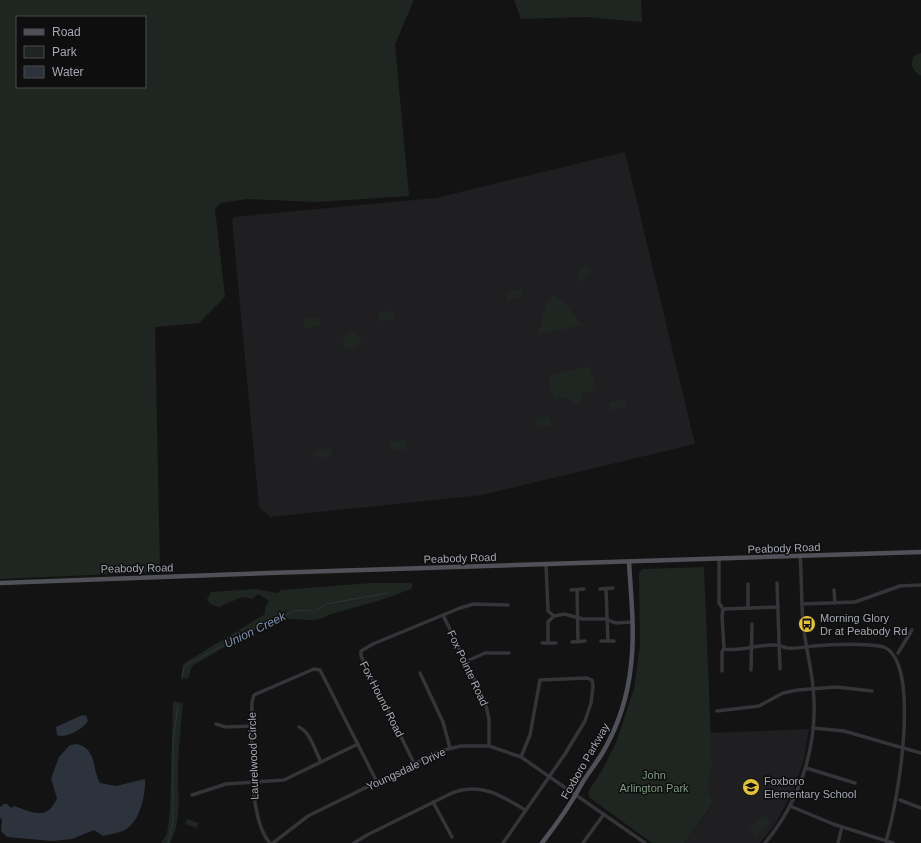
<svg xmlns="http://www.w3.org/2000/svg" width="921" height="843" font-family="Helvetica,sans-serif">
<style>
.built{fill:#1f1f21}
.green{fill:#1f2621;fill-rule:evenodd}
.water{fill:#2d333c}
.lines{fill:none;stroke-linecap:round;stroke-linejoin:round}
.stream{stroke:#2d333c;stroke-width:1}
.minor{stroke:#343439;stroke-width:3.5}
.major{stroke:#505158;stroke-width:4.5}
.labels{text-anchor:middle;stroke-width:3;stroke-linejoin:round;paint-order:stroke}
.street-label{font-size:11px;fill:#a5a8b3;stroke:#0e0e0f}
.poi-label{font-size:11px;fill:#a5a8b3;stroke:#0e0e0f;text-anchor:start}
.park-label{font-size:11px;fill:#7e9d84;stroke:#0e0e0f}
.water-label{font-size:12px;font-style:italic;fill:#7f90ac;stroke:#0e0e0f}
</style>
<rect width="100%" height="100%" fill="#131314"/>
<!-- built -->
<g class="built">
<polygon points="625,152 695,444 482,495 270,517 259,507 232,220 234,217 436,198"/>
<polygon points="809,729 804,759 793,791 775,824 760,843 684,843 714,803 708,796 706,788 712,766 710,733"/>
</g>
<!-- green -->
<g class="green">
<path d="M0 0H414L395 44 409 196 317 202 247 199 221 203 215 209 225 297 199 323 155 327 160 572 0 579ZM17 17H145V87H17Z"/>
<polygon points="514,0 641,0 642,22 587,17 521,19"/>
<path d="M921 53V76C913 71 909 64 914 56Z"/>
<polygon points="584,265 591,269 584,282 576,278"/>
<polygon points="521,289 522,297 507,301 505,293"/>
<polygon points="554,295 566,305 582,325 538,335 545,308 551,296"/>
<polygon points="394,311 395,319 379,321 379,312"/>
<polygon points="319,318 320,326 304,328 303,319"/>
<polygon points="349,330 351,330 362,340 354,350 345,348 342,343"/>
<polygon points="589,366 596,390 583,393 580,405 575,404 568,397 554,400 548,376"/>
<polygon points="624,399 626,407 611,410 609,402"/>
<polygon points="550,416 552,425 537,428 535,420"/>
<polygon points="406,440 407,449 391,450 390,442"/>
<polygon points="331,448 332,456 316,458 315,450"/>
<path d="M704 567 712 766C709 781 703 790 714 802L684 843H652L590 798 588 792 602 770 616 743 634 689 640 646 639 573 643 569Z"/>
<path d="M371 583H410L413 585 411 589 381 600 328 615C316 625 298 616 283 620 252 627 220 651 192 666L188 679 181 677 183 665 186 662 265 614V607L269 602 268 600 258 594 252 599 242 597 219 607 210 604 207 599 211 592 256 589 278 593 281 590Z"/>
<path d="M173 701 183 703C181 723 179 743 178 764 177 789 183 820 170 843H161L167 834 170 809Z"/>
<polygon points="763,815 770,822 756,836 749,829"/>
<polygon points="187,819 199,823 197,828 185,824"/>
</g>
<!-- water -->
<g class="water">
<path d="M86 715 88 721C83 729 66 739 57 735L56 727 80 716Z"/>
<path d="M77 744C97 749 92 769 100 783L116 786 145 779C146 794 140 822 125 830 119 833 110 834 103 836L94 830 72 839 52 841 7 837 1 831 2 820 0 817V807L4 804H7L11 808 14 806C33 812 47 822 57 798L51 779 59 757 70 745Z"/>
</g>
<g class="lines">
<!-- stream -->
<g class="stream">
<polyline points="182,679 184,668 188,664 275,618 295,611 308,610 314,612 326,604 388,593"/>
<polyline points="168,843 173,822 173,743 178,704"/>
</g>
<!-- minor -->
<g class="minor">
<polyline points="719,559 719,603 723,609"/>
<polyline points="546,564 548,611 554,616 548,622 548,643"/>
<polyline points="777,583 780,669"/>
<polyline points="748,584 748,608"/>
<polyline points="600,589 613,588"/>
<polyline points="606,589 608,641"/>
<polyline points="571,590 584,589"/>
<polyline points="577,590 578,642"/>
<polyline points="834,590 835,603"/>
<polyline points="802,604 855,602 900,586 921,585"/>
<polyline points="723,609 778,607"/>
<polyline points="443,615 485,701 489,719 489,746"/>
<polyline points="554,616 564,614 583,619 605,619 616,623 632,622"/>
<polyline points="601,641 614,641"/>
<polyline points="572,642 585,641"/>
<polyline points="542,643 556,643"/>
<path d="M724 649C742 652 757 644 775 645 779 645 783 647 787 648 796 649 805 647 814 646 833 644 866 643 884 647 921 663 899 799 886 841"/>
<polyline points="898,653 912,630"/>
<polyline points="467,661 485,653 509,653"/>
<polyline points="751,670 752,624"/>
<polyline points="722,671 722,652 724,649 722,616 723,609"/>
<polyline points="420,673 443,722 450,748"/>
<polyline points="717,711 759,706 783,693 798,690 836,687 872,691"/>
<polyline points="216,724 226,727 252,726"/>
<path d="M299 727C311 733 315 751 321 762"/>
<polyline points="813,728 844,731 921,753"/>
<polyline points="414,763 361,656 361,651 373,644 460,608 474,604 508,605"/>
<polyline points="806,768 855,783"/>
<polyline points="192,795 226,784 284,780 358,744"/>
<polyline points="900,800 921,808"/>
<polyline points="433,802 452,837"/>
<polyline points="790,806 833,824 893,843"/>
<path d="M270 843C247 818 252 737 252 702L254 695 314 669 320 670 377 782"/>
<polyline points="273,843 308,816 440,751 461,746 489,746 521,757 645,843"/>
<path d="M354 843 367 835 452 793C480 782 501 795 525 810"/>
<polyline points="503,843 565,754 585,721 591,703 593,687 592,680 587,678 540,680 530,735 521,757"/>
<polyline points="583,843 604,814"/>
<path d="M765 843C801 800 819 743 813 687 811 665 805 644 803 623 801 601 802 578 800 556"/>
<polyline points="838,843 842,827"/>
</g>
<!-- major -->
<g class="major">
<polyline points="0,583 268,573 921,552"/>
<path d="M542 843C556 825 569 807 580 787 586 775 596 764 603 752 618 726 628 695 631 665 635 631 631 596 629 562"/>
</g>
</g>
<!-- icons -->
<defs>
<g id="bus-disc" transform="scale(0.9)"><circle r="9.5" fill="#e2c23d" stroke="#0e0e0f"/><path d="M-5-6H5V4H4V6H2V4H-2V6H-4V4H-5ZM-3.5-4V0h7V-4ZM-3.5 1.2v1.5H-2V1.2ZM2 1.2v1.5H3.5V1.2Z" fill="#111"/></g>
<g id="school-disc" transform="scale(0.9)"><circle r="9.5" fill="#e2c23d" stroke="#0e0e0f"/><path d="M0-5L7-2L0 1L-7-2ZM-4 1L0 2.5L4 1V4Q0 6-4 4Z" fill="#111"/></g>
</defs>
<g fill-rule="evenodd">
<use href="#bus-disc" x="807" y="624"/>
<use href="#school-disc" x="751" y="787"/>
</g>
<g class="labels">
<!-- street labels -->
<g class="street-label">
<text transform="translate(784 548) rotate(-2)" y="4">Peabody Road</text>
<text transform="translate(460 558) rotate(-2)" y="4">Peabody Road</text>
<text transform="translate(137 568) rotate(-1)" y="4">Peabody Road</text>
<text transform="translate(468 668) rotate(65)" y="4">Fox Pointe Road</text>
<text transform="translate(382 699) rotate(63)" y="4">Fox Hound Road</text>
<text transform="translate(253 756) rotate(-92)" y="4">Laurelwood Circle</text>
<text transform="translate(585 761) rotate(-60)" y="4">Foxboro Parkway</text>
<text transform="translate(406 769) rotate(-25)" y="4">Youngsdale Drive</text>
</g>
<!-- poi labels -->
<g class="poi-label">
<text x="820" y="622">Morning Glory<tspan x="820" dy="13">Dr at Peabody Rd</tspan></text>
<text x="764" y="785">Foxboro<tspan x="764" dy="13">Elementary School</tspan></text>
</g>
<!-- park labels -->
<g class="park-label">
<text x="654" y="779">John<tspan x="654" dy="13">Arlington Park</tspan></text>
</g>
<!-- water labels -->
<g class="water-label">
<text transform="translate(255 630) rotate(-26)" y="4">Union Creek</text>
</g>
</g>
<!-- legend -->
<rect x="16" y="16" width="130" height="72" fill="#0e0e0f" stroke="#4a4c51"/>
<rect x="24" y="29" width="20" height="6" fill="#505158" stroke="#4a4c51"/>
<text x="52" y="36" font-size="12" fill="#a5a8b3">Road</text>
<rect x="24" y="46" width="20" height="12" fill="#1f2621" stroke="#4a4c51"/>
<text x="52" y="56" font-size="12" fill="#a5a8b3">Park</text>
<rect x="24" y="66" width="20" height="12" fill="#2d333c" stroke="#4a4c51"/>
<text x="52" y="76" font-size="12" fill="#a5a8b3">Water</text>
</svg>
